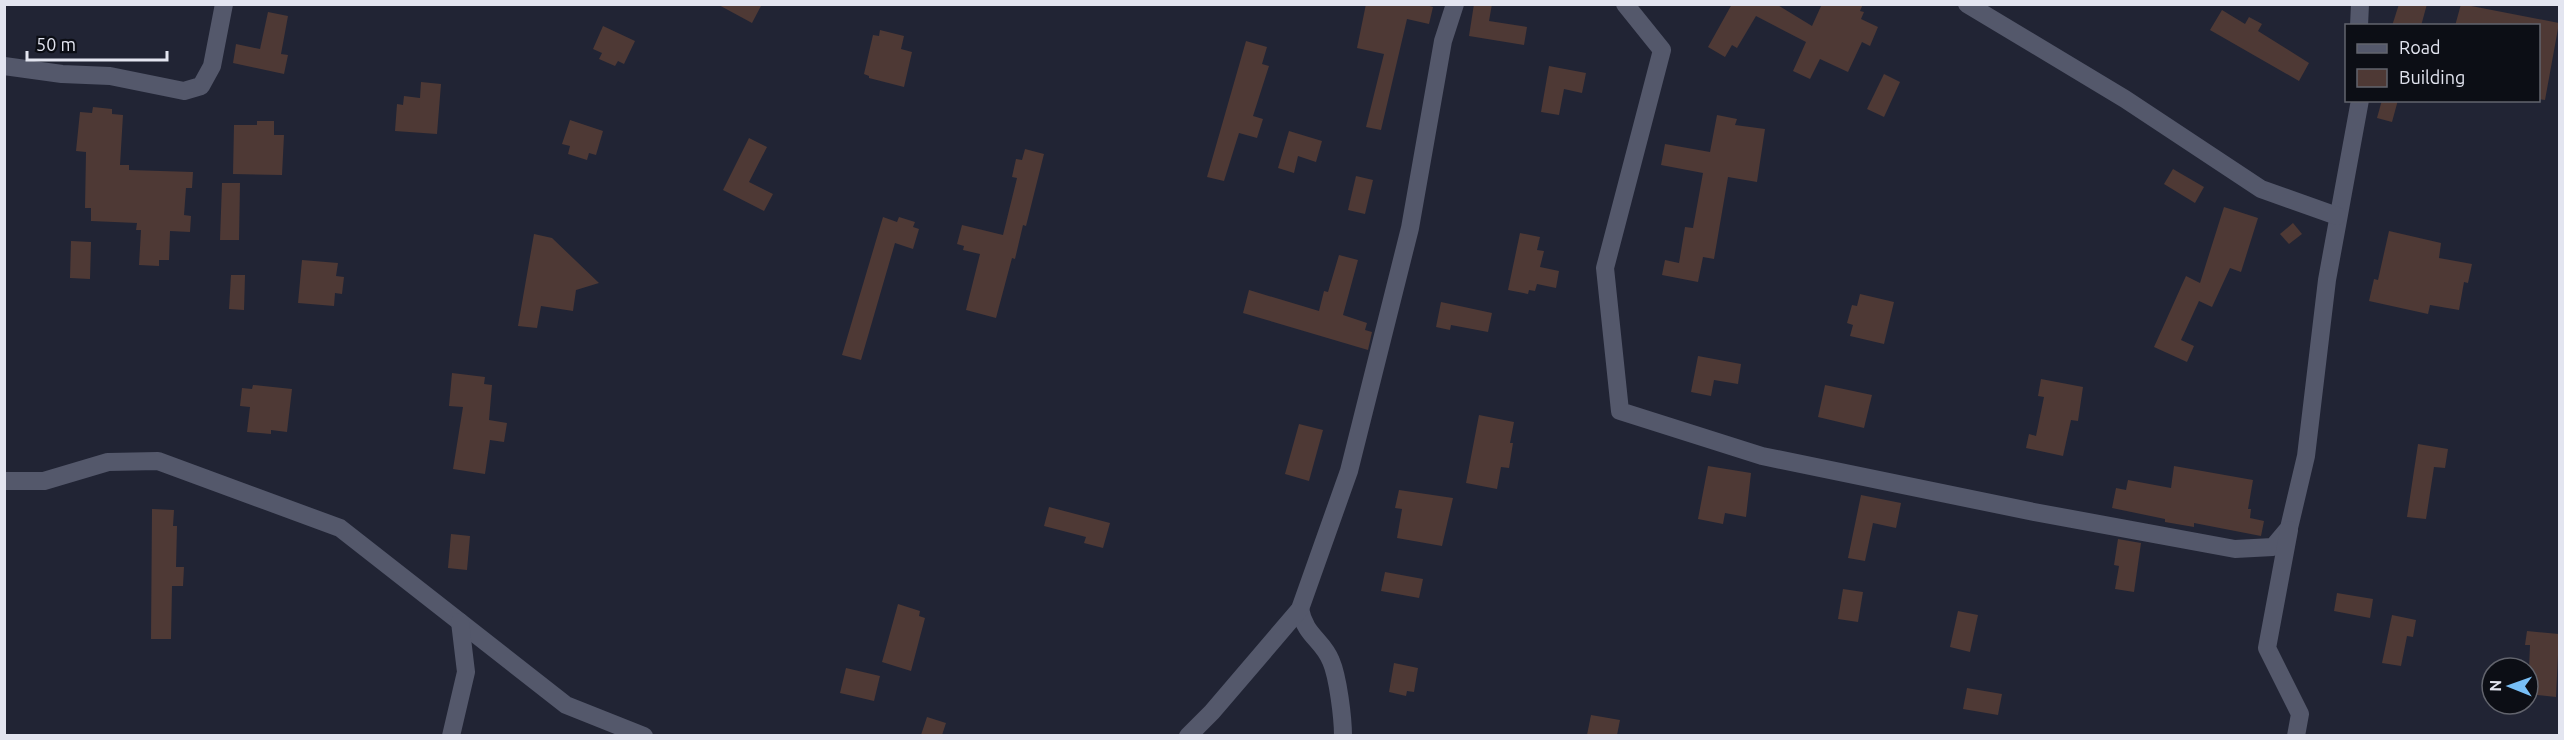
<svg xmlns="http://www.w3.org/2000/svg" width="2564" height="740" font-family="Ubuntu,sans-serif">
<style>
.building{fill:#4e3935}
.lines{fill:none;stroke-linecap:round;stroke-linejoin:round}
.street{stroke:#54586b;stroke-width:18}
</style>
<rect width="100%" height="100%" fill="#212434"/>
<!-- building -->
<g class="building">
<polygon points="717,4 762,4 752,23"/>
<polygon points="1366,4 1423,4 1433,7 1429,24 1407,19 1381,130 1366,127 1384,54 1357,48"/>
<polygon points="1474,4 1492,4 1489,21 1527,27 1524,45 1469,36"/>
<polygon points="1732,4 1776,4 1812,26 1822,4 1863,4 1860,11 1864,12 1861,19 1878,27 1870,46 1862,42 1848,72 1820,59 1810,79 1793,71 1806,42 1756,16 1737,48 1732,45 1725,57 1708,47"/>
<polygon points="2399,4 2427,4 2421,26 2392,26"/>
<polygon points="2461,4 2559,23 2545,100 2538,99 2538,21 2538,26 2455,26"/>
<polygon points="2222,10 2245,24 2249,17 2262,24 2258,31 2309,63 2299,81 2210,30"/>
<polygon points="268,12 288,16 281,54 288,55 284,74 233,63 236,44 260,49"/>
<polygon points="603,26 635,41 624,64 618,61 615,66 599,59 602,53 593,49"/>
<polygon points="880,30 904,36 901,49 912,52 904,87 869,78 869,76 864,74 873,35 879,36"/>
<polygon points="1246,41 1267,47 1262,64 1269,66 1253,116 1263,119 1257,138 1239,133 1224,181 1207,177"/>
<polygon points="1549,66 1586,73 1582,93 1564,89 1559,115 1541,112"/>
<polygon points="1884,74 1900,82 1884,117 1867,109"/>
<polygon points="421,82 441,84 437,134 395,131 397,104 403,105 404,96 420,98"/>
<polygon points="2382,100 2398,100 2392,122 2377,118"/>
<polygon points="93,107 112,109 112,114 123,115 120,165 129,165 129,170 193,172 192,188 186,188 184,215 191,216 190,232 170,231 169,260 159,260 159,266 139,265 141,230 136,230 137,223 91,221 91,208 85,208 86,152 76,151 80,112 92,113"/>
<polygon points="1717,115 1737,119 1735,125 1765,129 1757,182 1728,177 1714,259 1703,257 1698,282 1662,275 1665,260 1679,263 1685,227 1693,228 1703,173 1661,165 1665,144 1710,152"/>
<polygon points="570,120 603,131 596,155 589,153 587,160 568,154 570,146 562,144"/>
<polygon points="257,121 274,121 274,135 284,135 282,175 233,174 234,125 257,125"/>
<polygon points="1289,131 1322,141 1316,162 1298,156 1294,173 1278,168"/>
<polygon points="749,138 767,147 749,182 773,194 764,211 723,190"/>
<polygon points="1025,149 1044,154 1026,226 1023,225 1015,259 1012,258 996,318 966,310 980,254 963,250 964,246 957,244 962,225 1003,235 1017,178 1012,177 1016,159 1022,160"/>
<polygon points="2173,169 2204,187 2195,203 2164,184"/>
<polygon points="1356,176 1373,180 1365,214 1348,210"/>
<polygon points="222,183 240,183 239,240 220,240"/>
<polygon points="2224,207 2258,218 2241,272 2230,268 2212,307 2199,301 2181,340 2194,346 2187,362 2154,347 2186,276 2200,283"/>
<polygon points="883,217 897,222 899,217 915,222 913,227 919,229 913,249 895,243 861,360 842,355"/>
<polygon points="2293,223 2302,234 2289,244 2280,234"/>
<polygon points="2389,231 2441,243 2439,258 2472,264 2468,283 2464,282 2459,310 2430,305 2428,314 2369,301 2374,279 2378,280"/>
<polygon points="1520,233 1540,237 1537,250 1544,251 1540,267 1559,271 1556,288 1537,284 1535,291 1529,290 1528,294 1508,290"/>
<polygon points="534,234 552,238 599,283 576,290 573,311 541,306 537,328 518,326"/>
<polygon points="71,241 91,242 90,279 70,278"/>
<polygon points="1339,255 1358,260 1343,315 1367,323 1365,330 1372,332 1368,350 1243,313 1249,290 1319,311 1324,291 1328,292"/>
<polygon points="302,260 338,263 336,276 344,277 342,294 335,293 334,306 298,303"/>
<polygon points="231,275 245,275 244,310 229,309"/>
<polygon points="1860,294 1894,302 1884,344 1850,336 1853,325 1847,323 1852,305 1857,306"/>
<polygon points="1441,302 1492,313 1488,332 1451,325 1450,330 1436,327"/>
<polygon points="1698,356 1741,364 1738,384 1714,380 1711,396 1691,392"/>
<polygon points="452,373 485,377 484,384 492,385 489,420 507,423 504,442 490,440 485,474 453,469 463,407 449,406"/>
<polygon points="2041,379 2083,387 2078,421 2071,420 2063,456 2026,448 2029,434 2036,436 2044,397 2038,396"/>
<polygon points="253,385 292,389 287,432 271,430 271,434 247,432 250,407 240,406 242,388 252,389"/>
<polygon points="1825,385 1872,395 1864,428 1818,417"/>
<polygon points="1479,415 1514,422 1510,443 1513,443 1509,468 1501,467 1497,489 1466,483"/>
<polygon points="1299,424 1323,430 1309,481 1285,474"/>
<polygon points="2418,444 2448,449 2445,468 2434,467 2426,519 2407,517"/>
<polygon points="1708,466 1751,473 1746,517 1725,513 1723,524 1698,519"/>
<polygon points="2174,466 2253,480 2248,509 2251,509 2250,518 2264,521 2261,536 2194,523 2194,527 2165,522 2165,519 2112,508 2116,488 2126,490 2128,480 2171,488"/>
<polygon points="1399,490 1453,498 1442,546 1397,538 1402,509 1395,508"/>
<polygon points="1861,495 1901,503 1896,528 1873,523 1865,561 1848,558"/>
<polygon points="1049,507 1110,523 1103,548 1084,543 1086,537 1044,526"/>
<polygon points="152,509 174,510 173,526 177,526 176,567 184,567 183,586 172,586 171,639 151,639"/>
<polygon points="451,534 470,536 467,570 448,568"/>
<polygon points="2118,539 2141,543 2134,592 2115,589 2119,566 2114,565"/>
<polygon points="1385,572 1423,579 1419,598 1381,591"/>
<polygon points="1843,589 1863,592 1858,622 1838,619"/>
<polygon points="2337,593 2373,599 2370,618 2334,611"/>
<polygon points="898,604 920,611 919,616 925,618 911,671 882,662"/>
<polygon points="1958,611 1978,615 1970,652 1950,647"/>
<polygon points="2392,615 2416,620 2413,637 2407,636 2401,666 2382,663"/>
<polygon points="2527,631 2559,634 2556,697 2528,694 2530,645 2525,645"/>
<polygon points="1394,663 1418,668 1414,692 1407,691 1406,696 1389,692"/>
<polygon points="846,668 880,676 874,701 840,693"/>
<polygon points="1967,688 2002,694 1998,715 1963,709"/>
<polygon points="1591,715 1620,720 1617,735 1587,735"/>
<polygon points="927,717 946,723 942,735 921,735"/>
</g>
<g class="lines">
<!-- street -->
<g class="street">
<polyline points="1625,4 1662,50 1605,268 1620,411 1762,456 2034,512 2235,549 2273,547 2289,528 2306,456 2327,280 2360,100"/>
<polyline points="1967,4 2125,99 2261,189 2337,216"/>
<polyline points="2359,26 2360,4"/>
<polyline points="4,66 62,74 110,76 184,91 201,86 212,66 224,4"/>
<polyline points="4,481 44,481 108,462 158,461 340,528 566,705 644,736"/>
<polyline points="2289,530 2267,648 2300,714 2296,736"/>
<path d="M1300 609C1305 636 1323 640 1331 661 1338 677 1343 718 1343 736"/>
<polyline points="451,736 466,672 460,622"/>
<polyline points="1188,736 1212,712 1300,609 1349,471 1410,228 1443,41 1455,4"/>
</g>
</g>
<!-- border -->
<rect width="2564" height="740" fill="none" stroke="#e3e5f0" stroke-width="12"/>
<!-- legend -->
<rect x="2345" y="24" width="195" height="78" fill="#0c0e15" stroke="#62646d" stroke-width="1.5"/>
<rect x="2357" y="44" width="30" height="9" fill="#54586b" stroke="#62646d" stroke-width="1.5"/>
<text x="2399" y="54" font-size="18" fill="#e3e5f0">Road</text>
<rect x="2357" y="69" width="30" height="18" fill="#4e3935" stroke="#62646d" stroke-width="1.5"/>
<text x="2399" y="84" font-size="18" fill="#e3e5f0">Building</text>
<!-- north arrow -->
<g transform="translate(2510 686) rotate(271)"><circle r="28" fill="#0c0e15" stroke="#62646d" stroke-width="1.5"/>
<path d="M0-4.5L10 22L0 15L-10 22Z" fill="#78bff7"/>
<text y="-9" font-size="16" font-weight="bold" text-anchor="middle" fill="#e3e5f0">N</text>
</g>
<!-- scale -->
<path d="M27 51v9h140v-9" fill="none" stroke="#e3e5f0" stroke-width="3"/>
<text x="36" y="51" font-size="18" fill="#e3e5f0" stroke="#0c0e15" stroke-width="4.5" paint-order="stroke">50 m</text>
</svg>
